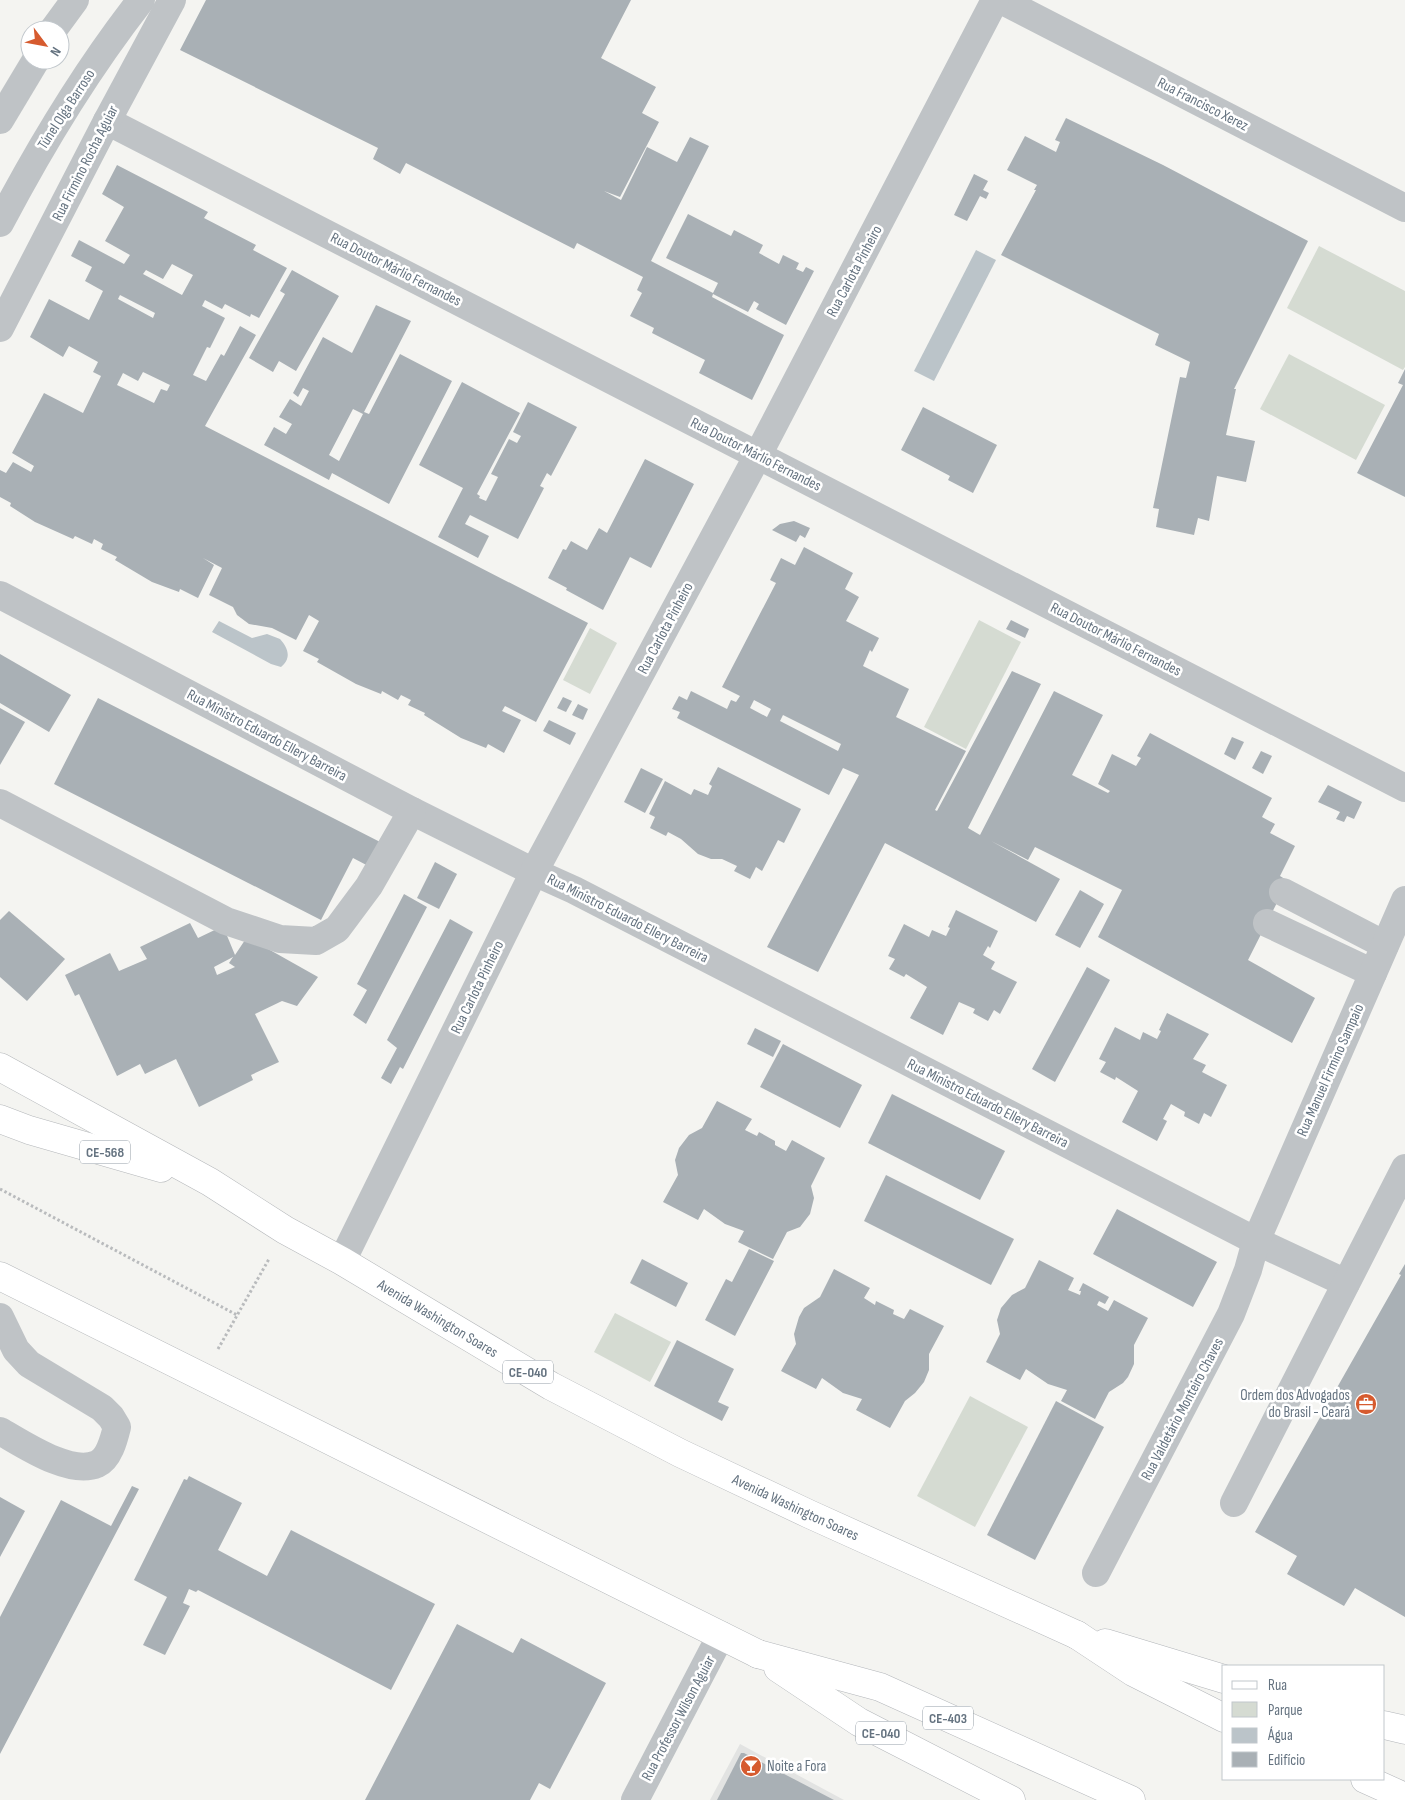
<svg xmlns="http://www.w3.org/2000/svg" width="1405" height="1800" font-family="'Sofia Sans Condensed',sans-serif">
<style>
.built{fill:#e2e3e2}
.green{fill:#d5dbd2}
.water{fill:#bbc4c9}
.building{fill:#a9b0b5;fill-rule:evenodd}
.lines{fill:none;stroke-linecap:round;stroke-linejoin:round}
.major-casing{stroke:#b3b6ba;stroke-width:29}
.highway-casing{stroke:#b4b7ba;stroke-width:29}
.path{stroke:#b9bbbd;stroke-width:3;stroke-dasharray:2.5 2.5;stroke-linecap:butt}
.minor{stroke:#bfc3c6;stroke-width:28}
.major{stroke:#fff;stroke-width:28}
.highway{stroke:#fff;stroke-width:28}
.labels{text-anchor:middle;stroke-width:5;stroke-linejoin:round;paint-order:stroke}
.shield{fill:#fff;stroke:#939da6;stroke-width:1}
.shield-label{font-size:14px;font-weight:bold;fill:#657380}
.street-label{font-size:15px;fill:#657380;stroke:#fff}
.poi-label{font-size:15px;fill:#657380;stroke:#fff;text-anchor:end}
</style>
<rect width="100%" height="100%" fill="#f4f4f1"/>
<!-- built -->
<polygon class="built" points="740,1744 844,1800 710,1800"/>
<!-- green -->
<g class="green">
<polygon points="1319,246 1405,291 1405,367 1403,370 1287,308"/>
<polygon points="1289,354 1385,405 1356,460 1260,409"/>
<polygon points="979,620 1021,642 966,749 924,727"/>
<polygon points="590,628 617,643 590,694 563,680"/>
<polygon points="615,1313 671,1342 650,1382 594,1352"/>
<polygon points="970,1396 1028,1427 975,1527 917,1496"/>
</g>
<!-- water -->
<g class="water">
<polygon points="976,250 996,260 934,381 914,371"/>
<path d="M219 621 252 638 267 634 280 639C288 648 292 658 281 667L271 664 212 632Z"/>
</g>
<!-- building -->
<g class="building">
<polygon points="206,0 631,0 601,58 656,87 642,113 659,122 620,197 604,191 621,200 647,147 677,162 690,137 709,146 651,261 713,293 718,283 666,258 688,214 731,236 734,230 763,245 759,253 779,264 783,255 799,263 796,269 803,272 806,267 814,271 786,325 756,309 759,304 754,301 748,312 713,294 712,297 784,335 752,400 699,373 705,360 652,333 654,328 630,316 642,293 637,290 643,277 577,243 574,249 406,163 400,174 373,159 378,148 180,50"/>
<polygon points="1066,118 1163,165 1308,241 1234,389 1236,389 1226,435 1255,441 1246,482 1217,476 1209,521 1198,518 1194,535 1156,527 1159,509 1153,508 1180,377 1186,378 1190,362 1155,345 1159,334 1001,255 1036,190 1034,190 1037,185 1007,170 1025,136 1056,152 1060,142 1055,140"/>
<path d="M117 165 208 212 204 218 256 245 253 250 287 268 259 318 251 314 250 317 225 304 222 309 205 300 202 306 225 318 210 348 207 347 193 375 206 381 221 354 224 356 240 326 256 335 205 426 588 623 536 722 505 706 502 711 521 720 504 753 488 744 486 748 461 738 424 715 425 713 408 705 411 700 401 695 398 700 382 691 381 694 356 684 317 662 319 659 303 651 319 621 309 615 296 640 272 628 249 624 237 615 233 607 209 595 222 568 203 558 214 565 198 598 180 589 179 592 152 582 115 560 117 557 101 549 103 544 94 539 92 544 75 536 73 539 35 522 10 506 11 503 0 497V470L6 473 13 462 31 472 34 466 12 453 44 393 83 413 101 376 93 372 98 362 69 346 63 357 30 337 49 299 89 320 103 291 85 281 92 267 71 256 79 240 124 264 130 255 105 241 124 207 102 194ZM172 264 193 275 182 295 143 274 146 270 163 279ZM120 295 155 313 153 318 118 299ZM143 372 170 385 167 391 161 389 154 403 117 385 123 373 138 381Z"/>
<polygon points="974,174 988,181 983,190 989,193 986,199 980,196 967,221 954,215"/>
<polygon points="292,270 339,296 296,371 279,361 273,372 249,358 285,294 280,291"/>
<path d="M376 305 411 321 364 412 369 414 400 354 452 381 389 504 332 473 329 480 264 445 274 427 286 434 292 424 279 417 290 399 301 406 309 391 303 388 298 397 293 393 323 337 352 353ZM353 409 363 414 339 461 329 455Z"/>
<polygon points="1405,369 1405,497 1357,473 1403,385 1398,383"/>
<polygon points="462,382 520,413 477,494 480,496 479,498 486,501 498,477 491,474 509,439 517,443 521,436 513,432 528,402 577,427 551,476 547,473 540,486 544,488 518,539 470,515 465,524 489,536 478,558 438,537 463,488 419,465"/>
<polygon points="923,407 997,445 973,493 948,480 950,476 901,450"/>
<polygon points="645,459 694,484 651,568 630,557 603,610 566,590 567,588 548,578 563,549 566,550 571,541 587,550 599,528 607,533"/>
<polygon points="794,521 810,528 805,538 800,535 796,542 772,530 780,524"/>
<path d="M804 547 853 573 845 589 859 597 846 621 879 638 872 652 870 650 863 666 909 689 896 717 966 751 935 810 937 811 1012 671 1041 684 968 828 980 835 1054 691 1103 715 1072 775 1108 793 1110 791 1098 784 1112 754 1136 766 1141 758 1137 756 1150 733 1272 798 1262 817 1275 824 1270 833 1295 846 1280 876 1288 881 1248 960 1315 998 1292 1043 1098 937 1122 890 1035 847 1028 860 991 841 1060 879 1036 922 885 843 818 972 767 947 859 775 843 768 829 795 677 718 680 712 672 709 679 696 687 700 691 691 727 709 731 700 736 702 740 696 722 687 776 583 770 580 781 558 795 565ZM754 700 771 709 767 717 750 708ZM783 715 841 744 838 751 780 721Z"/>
<polygon points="1011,620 1029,629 1025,638 1006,629"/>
<polygon points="0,654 71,695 49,732 0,703"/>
<polygon points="563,697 572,701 566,712 557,708"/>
<polygon points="98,698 386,845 374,869 353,858 321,920 54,784"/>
<polygon points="578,704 588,709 583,720 572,715"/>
<polygon points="0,708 25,722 0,765"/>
<polygon points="549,720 576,733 570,745 543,731"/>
<polygon points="1232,737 1244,742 1235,760 1224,754"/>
<polygon points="1261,751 1272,756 1263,774 1252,768"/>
<polygon points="718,767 801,809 784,843 778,840 762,871 756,867 750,879 734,871 737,866 722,859 711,859 698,854 681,839 668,832 666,836 650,828 655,817 649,814 665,781 691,795 694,789 708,795 712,786 709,784"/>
<polygon points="641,768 663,779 645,813 624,802"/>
<polygon points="1328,785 1362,802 1354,819 1347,816 1344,822 1336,819 1340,812 1318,802"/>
<polygon points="435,862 457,874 439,909 417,898"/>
<polygon points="1080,890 1104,904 1080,948 1055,935"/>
<polygon points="404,894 427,907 366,1024 353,1015 367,990 357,984"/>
<polygon points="956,910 998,931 990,948 988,946 983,955 995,962 991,969 1017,982 1000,1014 994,1010 988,1021 973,1013 975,1009 959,1002 943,1035 910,1018 927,987 906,974 904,977 889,969 895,959 888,956 904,924 929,937 932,930 946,936 950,928 948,927"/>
<polygon points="9,911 65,959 27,1001 0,977 0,920"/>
<polygon points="450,919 473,932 403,1069 400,1067 391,1084 381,1078 397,1048 387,1040"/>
<path d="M190 923 198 938 223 926 235 955 247 937 318 977 297 1006 282 1001 255 1014 279 1062 251 1075 253 1080 199 1107 176 1059 145 1074 140 1064 117 1076 79 994 75 996 65 975 110 953 119 971 147 959 140 947ZM233 957 229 963 235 967 217 975 214 967Z"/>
<polygon points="1087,967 1110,980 1055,1082 1032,1069"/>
<polygon points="1167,1013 1209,1034 1193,1059 1206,1065 1202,1072 1227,1085 1211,1117 1204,1113 1199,1124 1184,1116 1185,1112 1171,1104 1163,1119 1167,1121 1157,1141 1122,1122 1138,1091 1116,1077 1115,1080 1100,1072 1106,1062 1099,1059 1115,1027 1140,1040 1143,1032 1157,1039 1161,1031 1159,1030"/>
<polygon points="755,1028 781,1041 773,1057 747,1044"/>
<polygon points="783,1044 862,1085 840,1128 760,1087"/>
<polygon points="892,1094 1005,1151 980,1200 868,1143"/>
<polygon points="717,1101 752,1119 745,1130 757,1136 759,1132 775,1141 775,1145 786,1151 792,1140 825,1158 811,1186 814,1198 810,1214 800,1227 787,1232 773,1259 738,1242 744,1231 725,1224 704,1209 698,1220 663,1202 678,1175 675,1160 679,1148 689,1135 702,1128"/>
<polygon points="886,1175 1014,1239 991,1285 864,1221"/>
<polygon points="1117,1209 1217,1262 1193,1307 1093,1254"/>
<polygon points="749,1249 774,1261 735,1336 705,1320 726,1279 732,1282"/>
<polygon points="642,1259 688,1283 676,1307 630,1283"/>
<polygon points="1039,1260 1074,1278 1068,1290 1080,1295 1081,1291 1079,1291 1083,1283 1109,1297 1105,1304 1099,1301 1097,1305 1108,1311 1114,1300 1148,1318 1134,1345 1134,1364 1128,1377 1123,1383 1109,1392 1095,1419 1061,1401 1067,1390 1048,1384 1026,1369 1020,1380 986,1362 1000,1334 997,1320 1001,1308 1012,1295 1025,1288"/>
<polygon points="1405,1264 1405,1617 1355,1588 1344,1606 1287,1574 1297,1556 1255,1532 1401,1275 1399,1274"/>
<polygon points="834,1269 870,1288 864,1298 875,1305 876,1301 894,1310 893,1314 904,1319 910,1309 944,1326 929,1354 929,1370 924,1382 915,1393 905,1401 890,1428 856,1410 862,1399 843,1393 822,1378 816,1389 781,1371 796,1344 794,1334 799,1317 804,1308 820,1297"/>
<polygon points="677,1340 734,1369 718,1402 729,1407 722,1421 654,1386"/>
<polygon points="1056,1401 1104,1427 1035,1560 987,1535"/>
<polygon points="189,1476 242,1503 218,1550 267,1576 291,1530 435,1604 391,1690 198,1590 196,1592 189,1589 183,1603 190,1606 165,1655 143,1645 167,1597 134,1580 184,1479 187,1480"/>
<polygon points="132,1486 139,1489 0,1754 0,1617 61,1500 111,1526"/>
<polygon points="0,1497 25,1511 0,1557"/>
<polygon points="457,1624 513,1653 521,1638 606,1683 550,1789 539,1783 530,1800 365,1800"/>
<polygon points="741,1753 744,1753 834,1800 717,1800"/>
</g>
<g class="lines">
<!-- major casing -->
<g class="major-casing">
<g id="major">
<polyline points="1077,1635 1133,1672 1224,1718"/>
<polyline points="1105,1643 1224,1679"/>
<polyline points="758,1654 880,1687 1131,1800"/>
<polyline points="778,1668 859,1722 1011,1800"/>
<polyline points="1384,1725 1405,1730"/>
<polyline points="1365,1779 1405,1797"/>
</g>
</g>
<!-- highway casing -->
<g class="highway-casing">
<g id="highway">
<path id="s1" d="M0 1067 210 1182 285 1230 342 1261 551 1386 680 1453 809 1514 1077 1635"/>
<polyline points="0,1119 29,1130 161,1168"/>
<polyline points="0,1276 758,1654"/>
</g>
</g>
<!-- path -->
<g class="path">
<polyline points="0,1189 237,1315"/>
<polyline points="218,1349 269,1259"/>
</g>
<!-- minor -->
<g class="minor">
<polyline points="1001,0 1405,208"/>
<polyline points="53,30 75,0"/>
<polyline points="0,120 36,60"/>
<polyline points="107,121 1405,788"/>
<path d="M0 223C41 145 87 69 141 0"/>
<polyline points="0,328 107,121 172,0"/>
<polyline points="0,595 412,811 534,872 574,890 1256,1241 1346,1283"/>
<polyline points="0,803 226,921 280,939 316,941 337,929 369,886 412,811"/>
<polyline points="1283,892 1385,945"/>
<polyline points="1267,923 1373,973"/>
<polyline points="342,1261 534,872 758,455 995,0"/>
<path d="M0 1317 16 1350 29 1364 102 1408 111 1417 117 1427C114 1439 109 1459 97 1464 70 1476 23 1444 0 1431"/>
<polyline points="1234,1503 1405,1168"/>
<polyline points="1096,1573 1231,1314 1248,1270 1256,1241 1405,900"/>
<polyline points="635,1800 721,1635"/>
</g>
<!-- major -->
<use href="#major" class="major"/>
<!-- highway -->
<use href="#highway" class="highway"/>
</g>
<!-- icons -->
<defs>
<g id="office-disc" transform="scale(1.125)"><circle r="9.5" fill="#d65b2f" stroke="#fff"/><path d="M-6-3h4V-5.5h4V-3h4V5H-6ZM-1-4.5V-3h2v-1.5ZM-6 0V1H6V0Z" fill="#fff"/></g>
<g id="bar-disc" transform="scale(1.125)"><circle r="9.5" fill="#d65b2f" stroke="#fff"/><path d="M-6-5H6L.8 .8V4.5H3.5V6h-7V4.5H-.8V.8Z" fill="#fff"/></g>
</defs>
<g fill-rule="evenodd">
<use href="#office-disc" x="1366" y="1404"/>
<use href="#bar-disc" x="751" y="1766"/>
</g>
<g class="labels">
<!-- shield labels -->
<g class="shield">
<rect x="80" y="1140.5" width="50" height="23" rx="4"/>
<rect x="503" y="1360.5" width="50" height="23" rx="4"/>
<rect x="923" y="1706.5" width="50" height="23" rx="4"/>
<rect x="856" y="1721.5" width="50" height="23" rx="4"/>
</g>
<g class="shield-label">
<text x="105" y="1157">CE-568</text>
<text x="528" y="1377">CE-040</text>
<text x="948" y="1723">CE-403</text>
<text x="881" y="1738">CE-040</text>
</g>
<!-- street labels -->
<g class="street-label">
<text transform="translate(1203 104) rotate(27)" y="5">Rua Francisco Xerez</text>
<text transform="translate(66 109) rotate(-57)" y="5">Túnel Olga Barroso</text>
<text transform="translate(85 163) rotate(-63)" y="5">Rua Firmino Rocha Aguiar</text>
<text transform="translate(396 269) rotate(27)" y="5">Rua Doutor Márlio Fernandes</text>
<text transform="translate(854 271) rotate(-62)" y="5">Rua Carlota Pinheiro</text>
<text transform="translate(756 454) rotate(27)" y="5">Rua Doutor Márlio Fernandes</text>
<text transform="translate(665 628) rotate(-62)" y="5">Rua Carlota Pinheiro</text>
<text transform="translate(1116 639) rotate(27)" y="5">Rua Doutor Márlio Fernandes</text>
<text transform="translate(267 735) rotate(28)" y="5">Rua Ministro Eduardo Ellery Barreira</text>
<text transform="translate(628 918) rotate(27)" y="5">Rua Ministro Eduardo Ellery Barreira</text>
<text transform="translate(477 987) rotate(-64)" y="5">Rua Carlota Pinheiro</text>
<text transform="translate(1330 1070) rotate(-66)" y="5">Rua Manuel Firmino Sampaio</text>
<text transform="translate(988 1103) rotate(27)" y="5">Rua Ministro Eduardo Ellery Barreira</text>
<text dy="5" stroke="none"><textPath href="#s1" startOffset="505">Avenida Washington Soares</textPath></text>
<text transform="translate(1182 1409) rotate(-62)" y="5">Rua Valdetário Monteiro Chaves</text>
<text dy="5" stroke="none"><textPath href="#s1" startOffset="910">Avenida Washington Soares</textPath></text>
<text transform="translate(678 1718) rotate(-62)" y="5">Rua Professor Wilson Aguiar</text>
</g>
<!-- poi labels -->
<g class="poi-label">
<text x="1350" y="1400">Ordem dos Advogados<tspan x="1350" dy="17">do Brasil - Ceará</tspan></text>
<text x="767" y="1771" text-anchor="start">Noite a Fora</text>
</g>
</g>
<!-- legend -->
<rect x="1222" y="1665" width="162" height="115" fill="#ffffff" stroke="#c1c7cc"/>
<rect x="1232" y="1681" width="25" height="8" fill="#ffffff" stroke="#c1c7cc"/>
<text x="1268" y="1690" font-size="15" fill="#657380">Rua</text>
<rect x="1232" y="1702" width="25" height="15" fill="#d5dbd2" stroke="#c1c7cc"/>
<text x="1268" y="1715" font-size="15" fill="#657380">Parque</text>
<rect x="1232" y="1728" width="25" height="15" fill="#bbc4c9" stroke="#c1c7cc"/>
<text x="1268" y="1740" font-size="15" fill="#657380">Água</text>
<rect x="1232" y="1752" width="25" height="15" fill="#a9b0b5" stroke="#c1c7cc"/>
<text x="1268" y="1765" font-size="15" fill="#657380">Edifício</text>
<!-- north arrow -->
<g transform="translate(45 45) rotate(122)"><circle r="24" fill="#ffffff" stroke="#c1c7cc"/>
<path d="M0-4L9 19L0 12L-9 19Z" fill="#d65b2f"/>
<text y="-8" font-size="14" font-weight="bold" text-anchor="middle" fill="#657380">N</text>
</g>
</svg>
